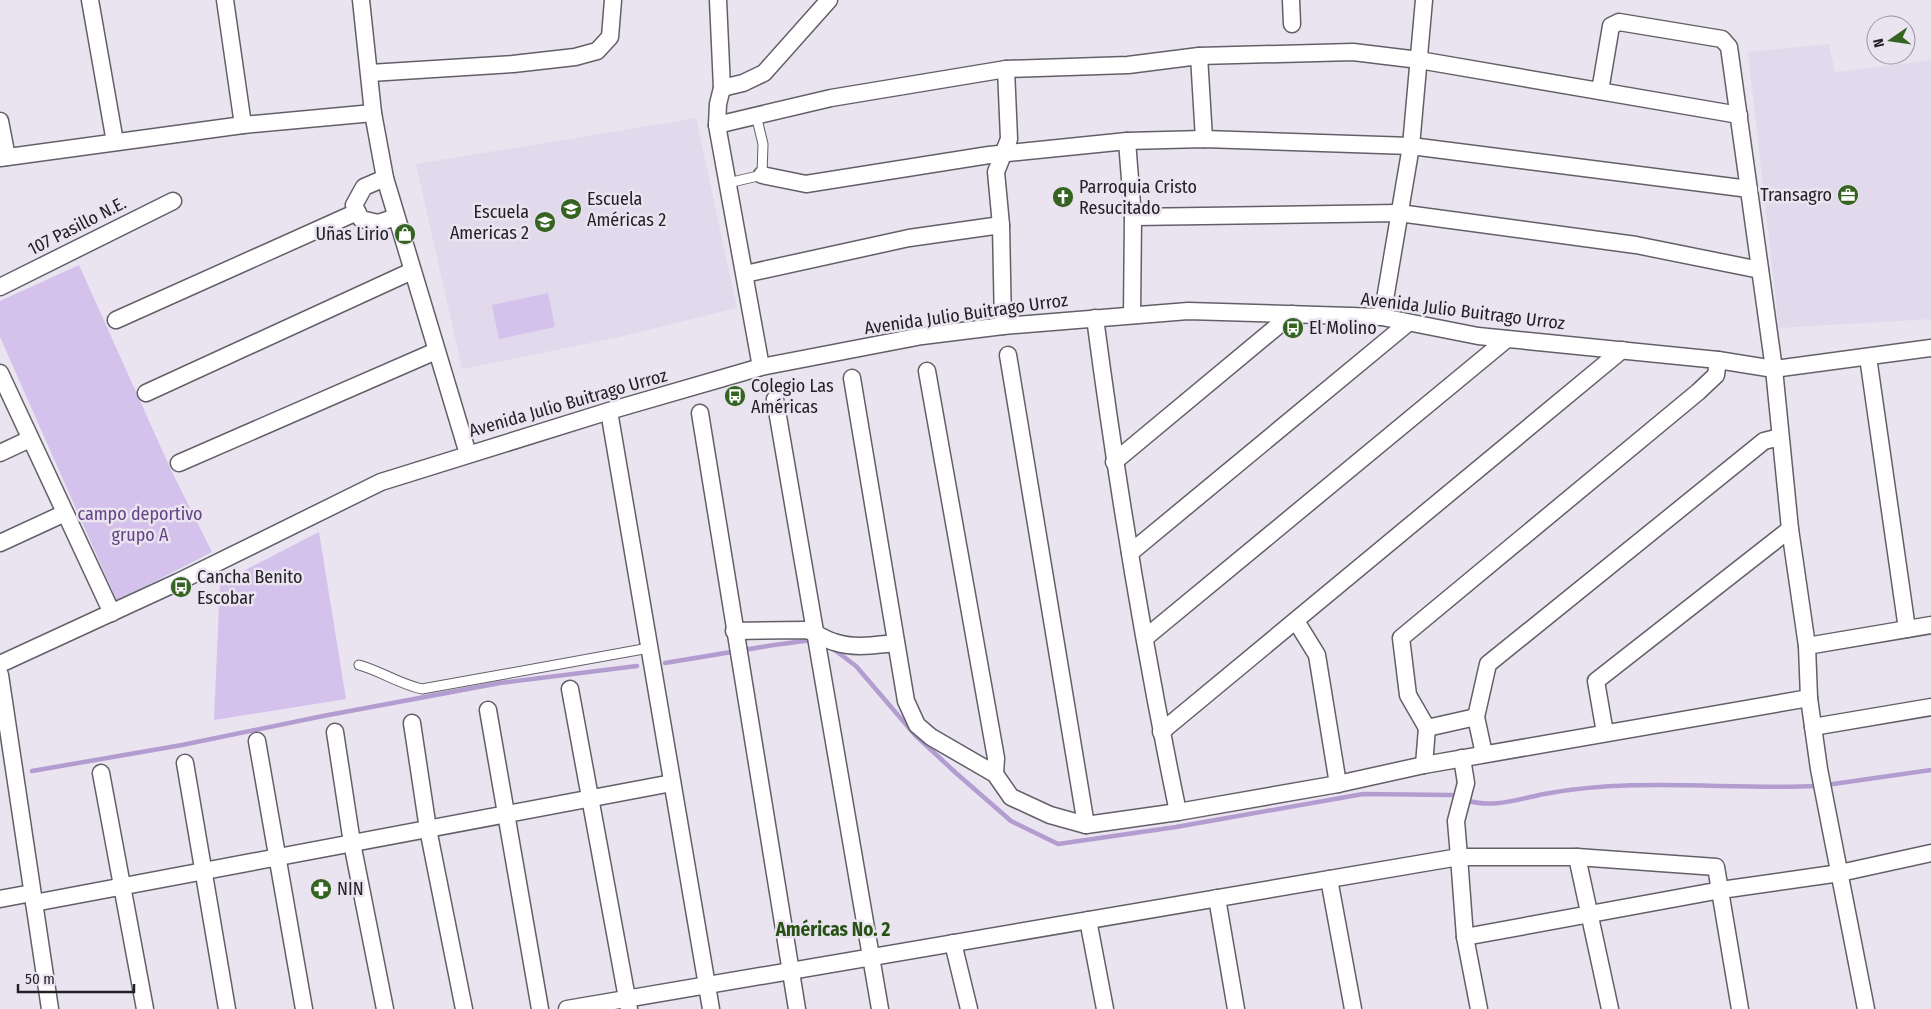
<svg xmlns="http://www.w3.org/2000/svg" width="1931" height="1009" font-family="'Fira Sans Condensed',sans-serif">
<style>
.built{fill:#e1d9ec}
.green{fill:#d4c1ec}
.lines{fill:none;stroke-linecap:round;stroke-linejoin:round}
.stream{stroke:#b39ccf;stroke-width:4.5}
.lane-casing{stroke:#635f69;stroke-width:11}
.street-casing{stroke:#635f69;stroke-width:19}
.lane{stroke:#fff;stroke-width:9}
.street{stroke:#fff;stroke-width:16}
.labels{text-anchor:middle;stroke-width:5;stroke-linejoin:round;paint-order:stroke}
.poi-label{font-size:18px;fill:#232126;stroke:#e9e4f0;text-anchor:start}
.street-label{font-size:18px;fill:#232126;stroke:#e9e4f0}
.park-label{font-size:18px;fill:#644485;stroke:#e9e4f0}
.neighbourhood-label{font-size:19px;font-weight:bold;fill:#275115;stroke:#e9e4f0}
</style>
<rect width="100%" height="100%" fill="#e9e4f0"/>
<!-- built -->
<g class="built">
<polygon points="1829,44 1835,72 1931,60 1931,319 1779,328 1748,52"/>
<polygon points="696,118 737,308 620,337 462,369 416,164"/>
</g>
<!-- green -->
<g class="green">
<polygon points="79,265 171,470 212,552 117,601 0,337 0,301"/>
<polygon points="548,293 555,327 499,339 492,305"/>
<polygon points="319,532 346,699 214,720 220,583"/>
</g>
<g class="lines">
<!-- stream -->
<g class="stream">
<polyline points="832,648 856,666 915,735 956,773 1011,821 1058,844 1176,827 1363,794 1452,795 1459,798"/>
<polyline points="665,663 774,645 812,640"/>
<polyline points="32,771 182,745 323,716 500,683 637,666"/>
<polyline points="1826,785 1931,770"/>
<path d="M1466 800C1492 809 1518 799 1544 794 1636 777 1727 790 1818 786"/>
</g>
<!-- lane casing -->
<g class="lane-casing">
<g id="lane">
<polyline points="728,183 762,175 763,144 756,115"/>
<path d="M359 665C381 671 399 684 422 689L649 648"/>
</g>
</g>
<!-- street casing -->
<g class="street-casing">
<g id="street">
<polyline points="90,0 115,142"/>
<polyline points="225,0 243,125"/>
<polyline points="361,0 373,113 385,178 468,454"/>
<polyline points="718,0 722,88 718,104 717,125 761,367"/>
<polyline points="1291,0 1292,24"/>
<polyline points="1199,56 1204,139"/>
<polyline points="370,73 513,64 575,57 597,51 610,37 613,0"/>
<polyline points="722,88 743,83 764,73 829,0"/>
<polyline points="0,121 7,157"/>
<polyline points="717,125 831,98 1006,69 1128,65 1199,56 1353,52 1419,60 1739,115"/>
<polyline points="1127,141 1133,217 1132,315"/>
<polyline points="0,158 243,125 373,113"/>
<polyline points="762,175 806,184 989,155 1127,141 1204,139 1411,146 1749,189"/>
<polyline points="385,178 364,187 354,205 361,219 378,223 396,217"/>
<polyline points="1133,217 1399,213 1636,245 1760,270"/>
<polyline points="745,274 909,238 1001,225"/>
<polyline points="0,287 173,201"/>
<polyline points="1382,317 1411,146 1424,0"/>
<path d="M1095 318C1117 484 1144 649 1178 812"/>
<polyline points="116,320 357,212"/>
<polyline points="1003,326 1001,225 996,172 1009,139 1006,69"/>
<polyline points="1008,355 1086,825"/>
<polyline points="1868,357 1907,629"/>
<polyline points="927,371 996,758 995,774"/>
<polyline points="0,373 112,613"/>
<polyline points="852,378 906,701 917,725 931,737 995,774 1011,797 1050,815 1086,825 1178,812 1338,784 1424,765 1809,698 1807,646 1790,529 1774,369 1729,47 1722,39 1619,22 1611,26 1600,91"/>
<polyline points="146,393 412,271"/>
<polyline points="775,399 880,1009"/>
<polyline points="609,411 711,1009"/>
<polyline points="700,413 797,1009"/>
<polyline points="0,453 30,439"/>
<polyline points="1114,462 1292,314"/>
<polyline points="179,463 436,351"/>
<polyline points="0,543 65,513"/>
<polyline points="1130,553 1408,323"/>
<polyline points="1296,621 1317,655 1338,784"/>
<path d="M734 631 806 630C817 633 824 639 834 642 855 649 875 645 896 643"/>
<polyline points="1145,638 1507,339"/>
<polyline points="1807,646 1931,625"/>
<polyline points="0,664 178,582 381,482 609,411 761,367 922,336 1003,326 1188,311 1382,317 1478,336 1718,360 1774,369 1931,348"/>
<polyline points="0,675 50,1009"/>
<polyline points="570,689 629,1009"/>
<polyline points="1809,698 1819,769 1866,1009"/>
<polyline points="488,710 540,1009"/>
<polyline points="412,723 428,829 464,1009"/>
<polyline points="1813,727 1931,707"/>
<polyline points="1427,728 1408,695 1401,638 1698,392 1716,375 1718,360"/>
<polyline points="335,732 352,843 385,1009"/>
<polyline points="1161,732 1622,350"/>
<polyline points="1605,733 1596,681 1790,529"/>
<polyline points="257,741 304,1009"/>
<polyline points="1484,754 1476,717 1488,664 1764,441 1780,437"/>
<polyline points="1462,758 1466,783 1456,821 1459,857 1465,937 1479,1009"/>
<polyline points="185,763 227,1009"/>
<polyline points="1424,765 1427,728 1476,717"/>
<polyline points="101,773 145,1009"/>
<polyline points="1577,857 1610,1009"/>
<polyline points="1329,879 1353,1009"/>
<polyline points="1217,898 1236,1009"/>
<polyline points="0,899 32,893"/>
<polyline points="34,903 672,783"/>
<polyline points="1088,920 1105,1009"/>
<polyline points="1465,937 1721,890 1840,873 1931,853"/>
<polyline points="953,943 969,1009"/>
<polyline points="567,1009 1459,857 1577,857 1716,867 1740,1009"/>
</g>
</g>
<!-- lane -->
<use href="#lane" class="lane"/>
<!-- street -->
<use href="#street" class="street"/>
</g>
<!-- icons -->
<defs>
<g id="office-disc" transform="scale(1.125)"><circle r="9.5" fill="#356322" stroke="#e9e4f0"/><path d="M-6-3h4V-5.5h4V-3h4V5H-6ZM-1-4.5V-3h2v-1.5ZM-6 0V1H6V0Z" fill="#fff"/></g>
<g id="church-disc" transform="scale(1.125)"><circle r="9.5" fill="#356322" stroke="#e9e4f0"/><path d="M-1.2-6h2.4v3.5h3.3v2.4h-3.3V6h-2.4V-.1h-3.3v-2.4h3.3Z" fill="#fff"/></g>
<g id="school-disc" transform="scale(1.125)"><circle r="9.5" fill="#356322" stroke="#e9e4f0"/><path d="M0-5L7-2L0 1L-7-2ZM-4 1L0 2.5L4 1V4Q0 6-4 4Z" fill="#fff"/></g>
<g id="shop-disc" transform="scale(1.125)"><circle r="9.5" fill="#356322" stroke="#e9e4f0"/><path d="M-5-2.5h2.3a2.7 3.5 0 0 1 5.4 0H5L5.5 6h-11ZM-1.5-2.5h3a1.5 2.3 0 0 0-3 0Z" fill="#fff"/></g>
<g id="bus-disc" transform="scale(1.125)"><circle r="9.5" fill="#356322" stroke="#e9e4f0"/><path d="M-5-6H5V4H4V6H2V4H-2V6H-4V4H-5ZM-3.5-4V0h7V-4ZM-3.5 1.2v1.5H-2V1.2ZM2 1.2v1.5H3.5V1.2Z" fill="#fff"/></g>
<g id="pharmacy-disc" transform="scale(1.125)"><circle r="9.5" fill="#356322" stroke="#e9e4f0"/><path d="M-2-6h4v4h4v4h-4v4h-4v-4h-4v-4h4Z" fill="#fff"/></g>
</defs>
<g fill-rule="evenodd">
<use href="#office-disc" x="1848" y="195"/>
<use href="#church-disc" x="1063" y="197"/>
<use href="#school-disc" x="571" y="209"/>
<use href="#school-disc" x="545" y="222"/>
<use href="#shop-disc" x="405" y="234"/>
<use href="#bus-disc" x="1293" y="328"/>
<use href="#bus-disc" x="735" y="396"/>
<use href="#bus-disc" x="181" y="587"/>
<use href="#pharmacy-disc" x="321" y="889"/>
</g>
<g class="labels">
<!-- poi labels -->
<g class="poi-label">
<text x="1079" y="193">Parroquia Cristo<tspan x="1079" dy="21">Resucitado</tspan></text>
<text x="1832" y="201" text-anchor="end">Transagro</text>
<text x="587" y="205">Escuela<tspan x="587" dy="21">Américas 2</tspan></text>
<text x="529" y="218" text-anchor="end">Escuela<tspan x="529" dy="21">Americas 2</tspan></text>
<text x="389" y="240" text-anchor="end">Uñas Lirio</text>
<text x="1309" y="334">El Molino</text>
<text x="751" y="392">Colegio Las<tspan x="751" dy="21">Américas</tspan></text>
<text x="197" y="583">Cancha Benito<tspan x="197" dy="21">Escobar</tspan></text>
<text x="337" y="895">NIN</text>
</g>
<!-- street labels -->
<g class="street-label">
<text transform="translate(77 226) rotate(-27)" y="6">107 Pasillo N.E.</text>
<text transform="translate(1463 311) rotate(7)" y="6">Avenida Julio Buitrago Urroz</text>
<text transform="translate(966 314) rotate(-8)" y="6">Avenida Julio Buitrago Urroz</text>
<text transform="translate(568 403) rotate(-16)" y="6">Avenida Julio Buitrago Urroz</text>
</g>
<!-- park labels -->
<g class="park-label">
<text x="140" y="520">campo deportivo<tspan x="140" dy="21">grupo A</tspan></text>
</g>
<!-- neighbourhood labels -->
<g class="neighbourhood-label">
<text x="833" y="936">Américas No. 2</text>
</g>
</g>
<!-- north arrow -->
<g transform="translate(1891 40) rotate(257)"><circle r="24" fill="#e9e4f0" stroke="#9a969f"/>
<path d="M0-4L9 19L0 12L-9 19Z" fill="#356322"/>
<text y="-8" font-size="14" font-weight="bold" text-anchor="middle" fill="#232126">N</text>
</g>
<!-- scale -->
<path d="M18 984v8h116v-8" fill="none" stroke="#232126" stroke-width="2.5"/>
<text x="25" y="984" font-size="15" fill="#232126" stroke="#e9e4f0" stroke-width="4" paint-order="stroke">50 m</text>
</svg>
